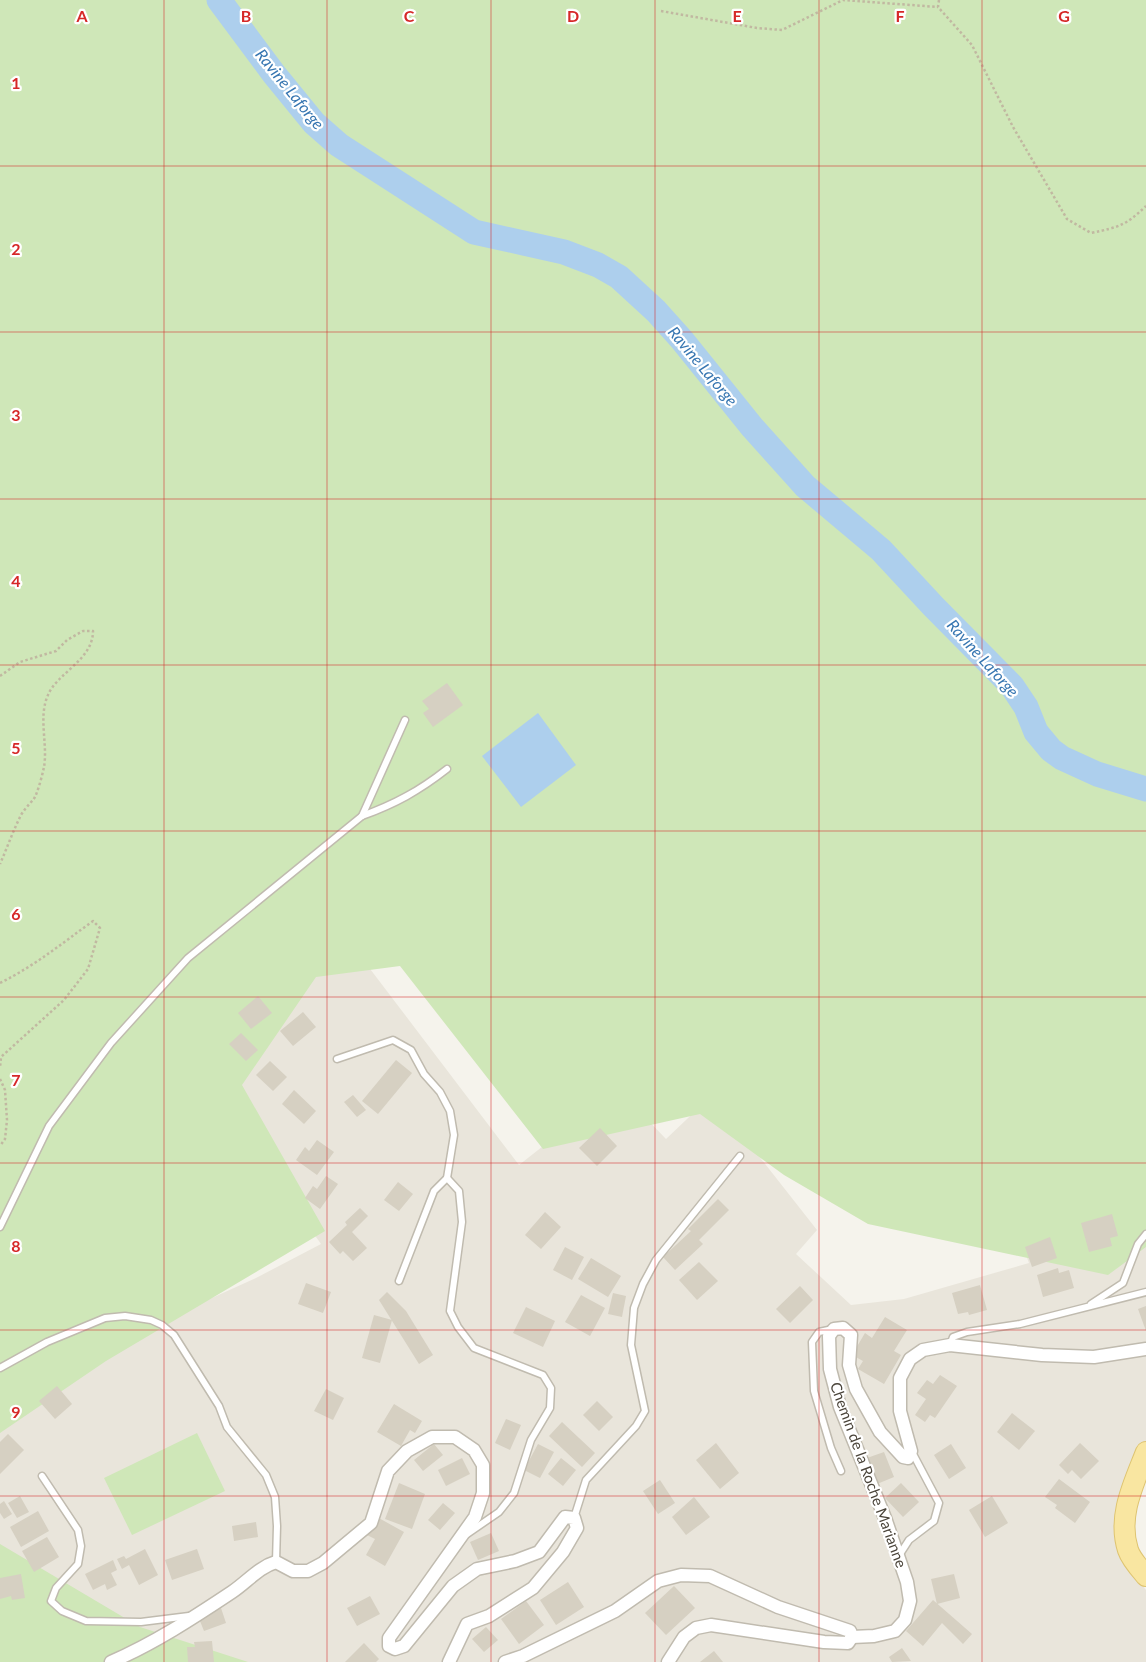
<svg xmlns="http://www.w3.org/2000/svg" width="1146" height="1662" font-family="Lato,sans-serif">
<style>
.residential{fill:#e9e5db}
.green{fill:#cfe7b8}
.water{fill:#adcfed}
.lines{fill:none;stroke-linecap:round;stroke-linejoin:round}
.river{stroke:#adcfed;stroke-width:25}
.building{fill:#d6d0c2}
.service-casing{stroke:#c0bbaf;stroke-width:9}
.minor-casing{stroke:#c0bbaf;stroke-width:15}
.primary-casing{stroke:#dec471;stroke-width:22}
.path{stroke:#c1b8a1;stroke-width:2.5;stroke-dasharray:2.5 2.5;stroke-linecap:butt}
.service{stroke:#fff;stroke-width:6}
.minor{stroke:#fff;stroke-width:12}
.primary{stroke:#f9e6a1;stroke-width:20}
.grid{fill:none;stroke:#d62828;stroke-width:1;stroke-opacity:0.55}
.labels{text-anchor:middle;stroke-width:4.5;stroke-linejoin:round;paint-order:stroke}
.street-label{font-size:15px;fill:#4a443a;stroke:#fff}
.water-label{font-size:16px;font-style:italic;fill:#3776b1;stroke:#fff}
.grid-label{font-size:16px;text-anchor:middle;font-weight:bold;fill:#d62828;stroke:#fff;stroke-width:4.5;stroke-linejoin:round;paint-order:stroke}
</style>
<rect width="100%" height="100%" fill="#f5f3ec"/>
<!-- residential -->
<polygon class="residential" points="339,928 519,1165 617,1088 666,1139 707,1100 758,1155 817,1230 796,1254 851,1305 904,1299 1029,1263 1019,1237 1146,1180 1146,1452 1127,1504 1134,1574 1146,1590 1146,1662 0,1662 0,1394 256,1278 321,1244 179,1043"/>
<!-- green -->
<g class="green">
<polygon points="0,0 1146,0 1146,1247 1108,1275 868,1224 784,1175 700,1114 543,1149 400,966 316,977 242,1085 325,1231 106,1361 0,1433"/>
<polygon points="197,1433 225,1491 132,1535 104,1478"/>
<polygon points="0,1544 140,1627 248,1662 0,1662"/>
</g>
<!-- water -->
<polygon class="water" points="538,713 576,765 521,807 482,756"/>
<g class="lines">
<!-- river -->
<polyline class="river" points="219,0 274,74 314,123 339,145 474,232 564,252 598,265 619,277 656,311 682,340 752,427 805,486 881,550 933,606 1012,686 1026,707 1036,732 1051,750 1062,758 1097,774 1146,789"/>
</g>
<!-- building -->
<g class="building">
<polygon points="447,683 463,705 433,727 423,713 429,709 422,701"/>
<polygon points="258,996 272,1013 251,1029 238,1013"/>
<polygon points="303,1012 316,1027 293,1046 280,1031"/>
<polygon points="241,1033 258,1050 246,1061 229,1044"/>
<polygon points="396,1060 412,1073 378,1114 362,1101"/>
<polygon points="270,1061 287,1077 273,1091 256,1075"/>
<polygon points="294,1090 316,1111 304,1124 282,1104"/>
<polygon points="353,1095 366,1110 357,1117 344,1102"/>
<polygon points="600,1128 617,1146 597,1166 579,1148"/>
<polygon points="317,1140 334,1152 317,1175 296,1160 305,1147 309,1151"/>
<polygon points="326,1176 338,1184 320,1209 305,1198 313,1186 317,1189"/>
<polygon points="398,1182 413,1194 399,1211 384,1200"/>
<polygon points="718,1199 729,1210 699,1240 703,1244 675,1270 663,1257 691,1231 688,1229"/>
<polygon points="360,1208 368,1216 352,1232 367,1248 353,1261 343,1251 340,1254 329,1242 347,1225 345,1222"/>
<polygon points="545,1212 561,1227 541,1249 525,1235"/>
<polygon points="1112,1214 1118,1236 1110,1238 1112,1246 1089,1252 1081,1223"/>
<polygon points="1050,1237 1057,1258 1032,1267 1025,1247"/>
<polygon points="565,1247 584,1257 572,1280 553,1270"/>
<polygon points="591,1258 621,1276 608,1297 578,1279"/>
<polygon points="699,1262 718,1281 697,1300 679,1280"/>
<polygon points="1058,1268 1059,1273 1069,1270 1074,1288 1043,1297 1037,1275"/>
<polygon points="306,1283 331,1292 323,1313 298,1304"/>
<polygon points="980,1285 987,1310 969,1315 968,1312 958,1314 952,1293"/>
<polygon points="800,1286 813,1300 790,1323 776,1309"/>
<polygon points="387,1292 406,1311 433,1355 419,1364 379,1300"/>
<polygon points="613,1293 626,1296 622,1317 608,1314"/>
<polygon points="581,1295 605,1308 590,1336 565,1322"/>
<polygon points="1146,1306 1146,1331 1138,1309"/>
<polygon points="526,1307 555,1321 543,1347 513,1333"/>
<polygon points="374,1315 392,1320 380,1363 362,1358"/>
<polygon points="885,1317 907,1330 894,1351 901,1355 884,1384 858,1369 863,1361 852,1355 865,1333 872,1338"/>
<polygon points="940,1375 957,1386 935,1418 930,1415 925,1422 915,1415 926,1399 917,1393 927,1380 933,1384"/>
<polygon points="57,1386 72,1404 55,1419 39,1401"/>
<polygon points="326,1389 344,1398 333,1420 314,1411"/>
<polygon points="597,1401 613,1417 599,1431 583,1415"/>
<polygon points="394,1404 422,1421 415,1433 410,1430 401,1446 377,1432"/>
<polygon points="1012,1413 1035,1431 1019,1450 997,1432"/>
<polygon points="506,1419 521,1425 510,1450 495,1443"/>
<polygon points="562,1422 595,1453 582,1467 549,1436"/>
<polygon points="8,1434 24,1450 0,1474 0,1442"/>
<polygon points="716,1443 739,1473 720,1489 696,1460"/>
<polygon points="1080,1443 1099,1461 1081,1479 1072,1470 1068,1474 1059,1465"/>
<polygon points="434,1444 443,1455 423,1471 414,1460"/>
<polygon points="538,1444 554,1452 540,1478 524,1470"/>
<polygon points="951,1444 966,1468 949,1479 934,1455"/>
<polygon points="884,1452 894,1477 877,1484 867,1458"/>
<polygon points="462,1458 470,1474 446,1486 438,1470"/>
<polygon points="561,1458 576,1470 563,1486 548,1474"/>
<polygon points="1059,1479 1090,1502 1075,1523 1055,1508 1057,1505 1045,1497"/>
<polygon points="660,1480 675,1503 658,1514 643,1491"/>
<polygon points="399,1483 425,1494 412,1529 385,1519"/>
<polygon points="901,1483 919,1502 903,1517 885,1498"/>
<polygon points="20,1496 29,1512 17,1518 8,1503"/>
<polygon points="992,1496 1008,1523 985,1537 969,1510"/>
<polygon points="694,1497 710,1517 686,1535 672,1517"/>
<polygon points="4,1501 12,1514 4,1519 0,1513 0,1504"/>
<polygon points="443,1503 455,1513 440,1530 428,1520"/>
<polygon points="38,1511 49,1531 21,1547 10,1527"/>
<polygon points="377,1517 404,1532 385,1566 366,1555 375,1539 367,1535"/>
<polygon points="256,1522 258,1537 234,1541 232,1526"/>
<polygon points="491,1533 499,1551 478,1560 470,1542"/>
<polygon points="47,1537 59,1557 34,1572 22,1551"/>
<polygon points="145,1549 158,1575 139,1585 129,1565 122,1569 117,1559 124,1556 126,1559"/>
<polygon points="197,1549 204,1569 172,1580 165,1560"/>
<polygon points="113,1560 117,1570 111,1573 117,1585 107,1590 105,1584 93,1590 85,1574"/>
<polygon points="21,1574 25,1598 12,1600 11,1596 0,1599 0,1578"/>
<polygon points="954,1574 960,1598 937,1604 931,1579"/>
<polygon points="568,1582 584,1607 556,1625 540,1600"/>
<polygon points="674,1586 695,1608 666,1635 645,1613"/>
<polygon points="370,1596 380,1614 357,1626 347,1608"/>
<polygon points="933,1600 972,1634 963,1644 942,1623 923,1646 906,1631"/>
<polygon points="526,1601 544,1625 519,1644 501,1619"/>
<polygon points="221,1608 226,1623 204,1631 198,1616"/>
<polygon points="486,1627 498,1640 484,1652 472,1639"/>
<polygon points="212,1641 214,1662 188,1662 187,1647 195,1647 194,1642"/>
<polygon points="364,1643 379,1659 376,1662 345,1662"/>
<polygon points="902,1648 911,1661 892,1662 889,1657"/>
<polygon points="714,1651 723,1662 700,1662"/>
</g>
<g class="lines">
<!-- service casing -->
<g class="service-casing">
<g id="service">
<polyline points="362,816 405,720"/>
<polyline points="337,1059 393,1040 411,1050 424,1074 440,1092 450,1111 454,1135 447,1178"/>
<path d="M0 1227 49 1126 111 1043 188 958 362 816C395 804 419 791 447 769"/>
<polyline points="399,1281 434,1191 447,1178 459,1191 462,1222 450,1311 458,1327 474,1348 543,1375 551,1388 550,1408 531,1440 514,1493 499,1512 467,1534"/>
<polyline points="1091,1304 1123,1283 1138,1244 1146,1234"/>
<polyline points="833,1329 819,1332 812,1342 814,1391 831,1448 841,1471"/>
<polyline points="950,1345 953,1337 967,1332 1020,1324 1146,1292"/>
<polyline points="0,1368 47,1342 105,1318 125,1316 151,1320 162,1325 174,1335 219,1406 227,1427 266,1475 275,1497 277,1526 276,1562"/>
<polyline points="42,1476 78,1530 81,1546 78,1564 56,1588 51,1601 62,1611 86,1621 141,1622 189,1616"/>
<polyline points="574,1518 586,1480 636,1426 645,1411 631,1345 634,1308 643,1284 656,1260 740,1156"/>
<polyline points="898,1557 909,1540 934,1521 939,1503 912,1452"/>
</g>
</g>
<!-- minor casing -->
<g class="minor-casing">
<g id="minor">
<polyline points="852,1637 874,1636 895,1631 905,1620 910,1601 907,1582 885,1518 840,1407 830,1369 829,1336 834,1329 843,1328 851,1335 849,1365 856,1389 880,1432 903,1457 908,1458 911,1451 900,1411 900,1378 910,1359 923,1350 950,1345 1042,1355 1094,1357 1146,1349"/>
<path d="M111 1662C153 1644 193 1618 232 1592 247 1582 259 1567 276 1562L293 1571H308L323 1563 371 1523 388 1471 407 1451 432 1437H455L474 1450 483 1465V1493L475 1517 389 1638V1646L395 1649 404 1646 453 1586 477 1569 515 1561 539 1552 565 1517 574 1518 577 1528 563 1552 533 1588 489 1616 467 1624 449 1662"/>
<polyline points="505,1662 523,1656 615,1611 658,1581 681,1575 710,1576 778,1607 850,1631 852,1637"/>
<polyline points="668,1662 684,1637 696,1628 711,1625 824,1642 848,1643 852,1637"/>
</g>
</g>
<!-- primary casing -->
<g class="primary-casing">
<path id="primary" d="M1146 1452C1134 1483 1117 1516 1128 1550 1131 1559 1140 1569 1146 1576"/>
</g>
<!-- path -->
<g class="path">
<path d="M939 0 938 7 972 45 1013 127 1067 219 1091 233C1119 227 1125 226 1146 206"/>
<polyline points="661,11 757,28 782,30 843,0 938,7"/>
<path d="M0 676 20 662 56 651 67 640 83 631H93C93 660 57 673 48 695 38 717 48 744 44 767 42 776 39 788 35 797 31 803 25 808 21 815 13 831 7 848 0 864"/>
<path d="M0 983C36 965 61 944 93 921L100 928 88 969 64 1000 1 1057 0 1068"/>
<polyline points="0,1079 5,1090 7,1120 5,1139 0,1146"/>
</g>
<!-- service -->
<use href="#service" class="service"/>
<!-- minor -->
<use href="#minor" class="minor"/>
<!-- primary -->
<use href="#primary" class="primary"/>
</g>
<!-- grid -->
<path class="grid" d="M164 0V1662M327 0V1662M491 0V1662M655 0V1662M819 0V1662M982 0V1662M0 166H1146M0 332H1146M0 499H1146M0 665H1146M0 831H1146M0 997H1146M0 1163H1146M0 1330H1146M0 1496H1146"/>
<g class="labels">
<!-- street labels -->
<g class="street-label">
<text transform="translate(868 1475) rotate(70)" y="5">Chemin de la Roche Marianne</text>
</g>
<!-- water labels -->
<g class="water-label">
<text transform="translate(290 89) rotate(51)" y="6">Ravine Laforge</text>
<text transform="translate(703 366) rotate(50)" y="6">Ravine Laforge</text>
<text transform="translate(983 658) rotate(48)" y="6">Ravine Laforge</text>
</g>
</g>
<g class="grid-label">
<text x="82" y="22">A</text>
<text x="246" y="22">B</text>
<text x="409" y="22">C</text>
<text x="573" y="22">D</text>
<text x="737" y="22">E</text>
<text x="900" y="22">F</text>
<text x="1064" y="22">G</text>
<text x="16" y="89">1</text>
<text x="16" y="255">2</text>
<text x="16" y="421">3</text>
<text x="16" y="587">4</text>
<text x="16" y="754">5</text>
<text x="16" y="920">6</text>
<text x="16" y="1086">7</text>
<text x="16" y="1252">8</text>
<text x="16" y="1418">9</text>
</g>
</svg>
